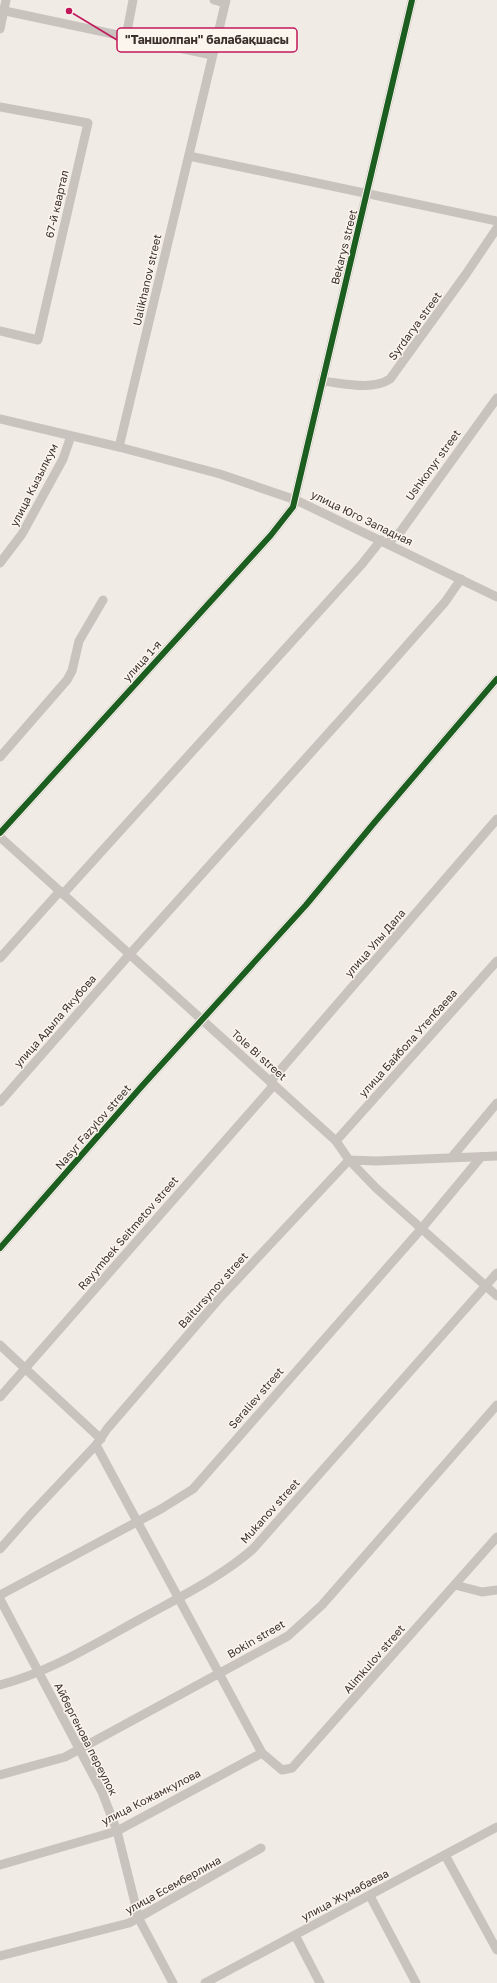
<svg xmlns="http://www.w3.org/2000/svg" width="497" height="1983" font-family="'Golos Text',sans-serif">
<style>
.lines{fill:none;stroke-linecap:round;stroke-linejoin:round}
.street{stroke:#c9c3be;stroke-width:9}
.cycleway-casing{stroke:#fbf5ee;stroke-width:8}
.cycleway{stroke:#1b5e20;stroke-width:6}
.labels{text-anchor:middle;stroke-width:3;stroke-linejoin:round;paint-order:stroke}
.street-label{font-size:11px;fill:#3b302b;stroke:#fbf5ee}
.leader{fill:none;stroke:#c2185b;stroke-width:1.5}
.callout-dot{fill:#c2185b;stroke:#fbf5ee;stroke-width:1.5}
.callout{fill:#fbf5ee;stroke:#c2185b;stroke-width:1.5}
.callout-label{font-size:12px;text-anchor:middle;font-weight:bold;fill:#3b302b}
</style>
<rect width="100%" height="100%" fill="#f0ebe5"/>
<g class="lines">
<!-- street -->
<g class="street">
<polyline points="214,0 225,3"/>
<polyline points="0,10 212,55"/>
<polyline points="0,29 6,0"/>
<polyline points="126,37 133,0"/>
<polyline points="0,107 88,123 38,340 0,331"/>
<polyline points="189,156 497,221"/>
<path d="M322 381C342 383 372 391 390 379L466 274 497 228"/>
<polyline points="0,419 119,447 220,474 296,500 497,597"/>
<polyline points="119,447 226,0"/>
<polyline points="388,543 401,531 497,398"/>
<polyline points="0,563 22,534 63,459 71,436"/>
<polyline points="0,757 67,680 72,671 79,641 103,600"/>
<polyline points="0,833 271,535 293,507 412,0"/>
<polyline points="0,837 336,1141 349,1160 376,1188 497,1296"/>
<polyline points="63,894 362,564 381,540"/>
<polyline points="0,958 60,891"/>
<polyline points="270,1082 497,819"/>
<polyline points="0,1102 129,955 378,678 445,602 461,579"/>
<polyline points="336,1141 497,961"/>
<polyline points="452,1157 497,1103"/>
<polyline points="0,1248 142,1086 306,905 374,823 497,679"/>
<polyline points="0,1345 101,1439"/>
<polyline points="0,1397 274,1085"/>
<polyline points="96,1445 262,1753 282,1770 292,1768 497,1537"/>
<polyline points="0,1549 31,1514 96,1445 107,1429 218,1300 349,1160 376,1161 497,1156"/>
<polyline points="455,1585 482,1592 497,1590"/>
<polyline points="0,1595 161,1509 193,1489 422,1228 481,1157"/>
<polyline points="0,1599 102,1792 117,1831 139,1919 173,1983"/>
<path d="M0 1685C52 1671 96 1643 142 1618 180 1597 221 1577 253 1549L497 1273"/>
<polyline points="0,1775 65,1757 288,1636 322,1605 497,1405"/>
<polyline points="445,1855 497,1950"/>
<polyline points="0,1865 117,1831 262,1753"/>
<polyline points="370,1896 416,1983"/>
<polyline points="295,1935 320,1983"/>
<polyline points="0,1956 129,1923 261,1848"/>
<polyline points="205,1983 497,1827"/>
</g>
<!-- cycleway casing -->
<g class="cycleway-casing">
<g id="cycleway">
<polyline points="0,833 271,535 293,507 412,0"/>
<polyline points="0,1248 142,1086 306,905 374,823 497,679"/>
</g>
</g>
<!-- cycleway -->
<use href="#cycleway" class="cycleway"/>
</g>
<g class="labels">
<!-- street labels -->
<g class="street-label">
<text transform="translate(57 204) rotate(-77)" y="4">67-й квартал</text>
<text transform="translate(344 247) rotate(-76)" y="4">Bekarys street</text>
<text transform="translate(147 280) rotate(-77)" y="4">Ualikhanov street</text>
<text transform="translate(415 326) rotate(-54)" y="4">Syrdarya street</text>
<text transform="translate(433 465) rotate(-54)" y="4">Ushkonyr street</text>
<text transform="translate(34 485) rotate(-63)" y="4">улица Кызылкум</text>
<text transform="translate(362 518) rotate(26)" y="4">улица Юго Западная</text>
<text transform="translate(142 661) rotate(-48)" y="4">улица 1-я</text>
<text transform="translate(375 943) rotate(-49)" y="4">улица Улы Дала</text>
<text transform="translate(55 1021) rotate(-49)" y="4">улица Адыла Якубова</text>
<text transform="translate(408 1043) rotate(-48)" y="4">улица Байбола Утепбаева</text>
<text transform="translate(259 1055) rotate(42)" y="4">Tole Bi street</text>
<text transform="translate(93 1127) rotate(-49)" y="4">Nasyr Fazylov street</text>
<text transform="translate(128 1233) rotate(-49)" y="4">Rayymbek Seitmetov street</text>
<text transform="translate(213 1290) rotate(-48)" y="4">Baitursynov street</text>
<text transform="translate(256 1398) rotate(-49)" y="4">Seraliev street</text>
<text transform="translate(270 1511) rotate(-48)" y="4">Mukanov street</text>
<text transform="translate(256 1639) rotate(-30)" y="4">Bokin street</text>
<text transform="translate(374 1659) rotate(-49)" y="4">Alimkulov street</text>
<text transform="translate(86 1739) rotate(63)" y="4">Айбергенова переулок</text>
<text transform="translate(151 1797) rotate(-27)" y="4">улица Кожамкулова</text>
<text transform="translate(173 1885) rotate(-29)" y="4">улица Есемберлина</text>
<text transform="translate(345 1895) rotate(-28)" y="4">улица Жумабаева</text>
</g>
</g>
<!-- callouts -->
<path class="leader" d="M69 11L117 40"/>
<circle class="callout-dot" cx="69" cy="11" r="4"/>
<rect class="callout" x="117" y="28" width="180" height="24" rx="4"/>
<g class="callout-label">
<text x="207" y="44">"Таншолпан" балабақшасы</text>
</g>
</svg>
